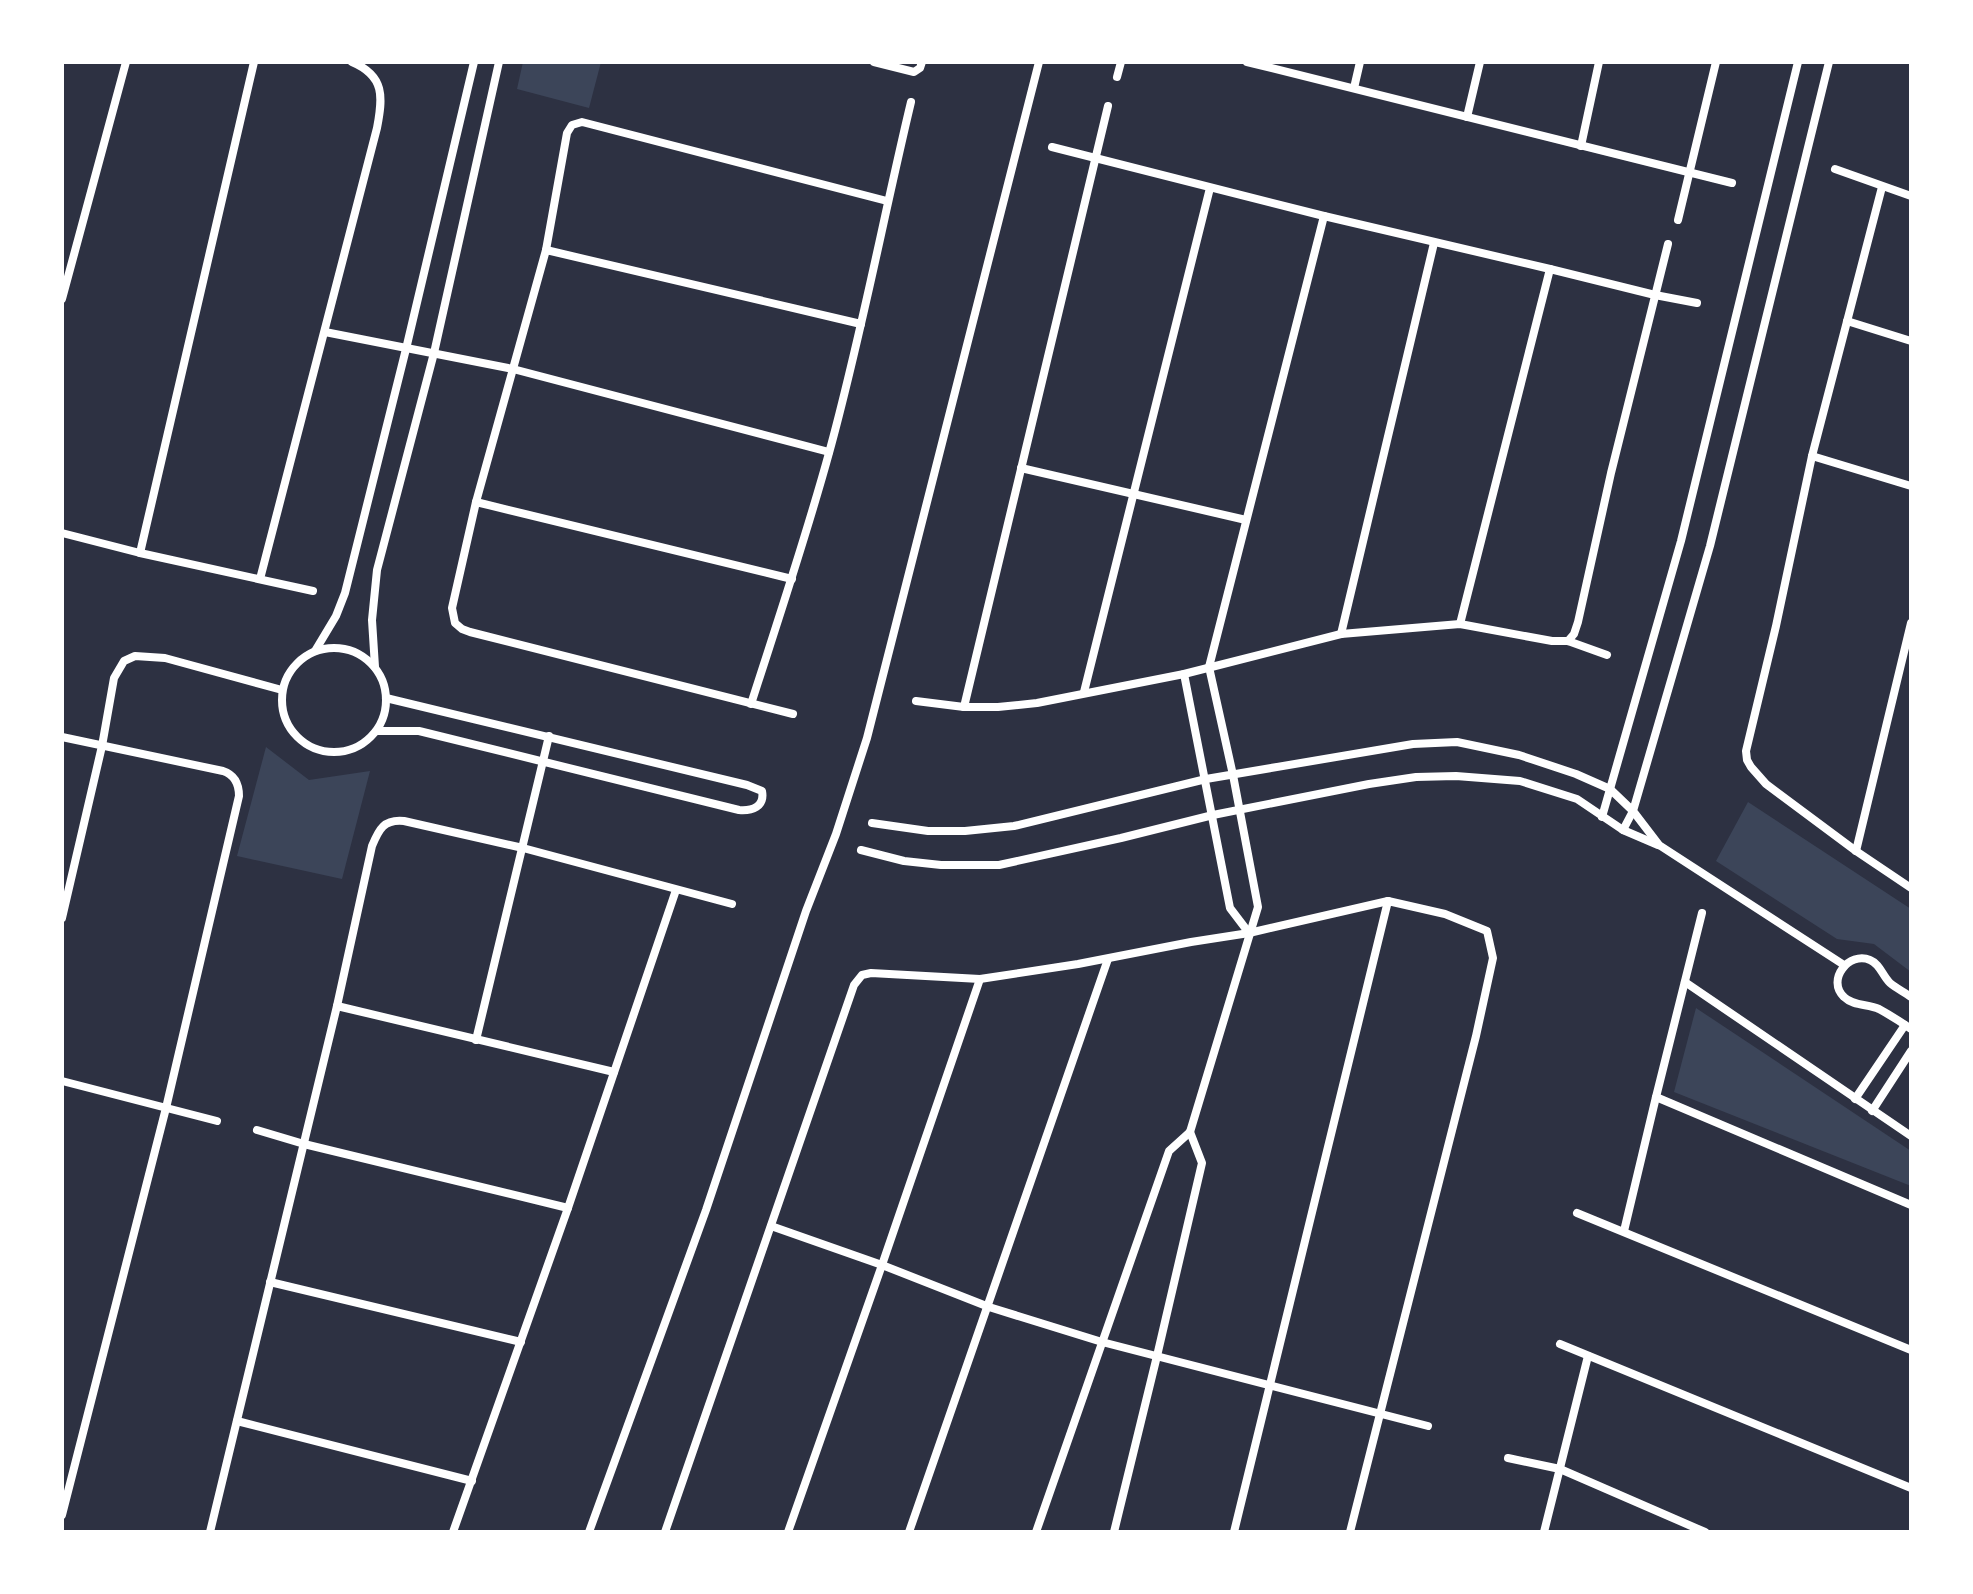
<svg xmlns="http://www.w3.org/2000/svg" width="1973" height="1594" font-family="Merriweather,serif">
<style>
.green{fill:#3c4559}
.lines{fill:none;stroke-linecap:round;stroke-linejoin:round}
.minor{stroke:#fff;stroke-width:8}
</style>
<rect width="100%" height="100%" fill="#2d3142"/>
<!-- green -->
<g class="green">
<polygon points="523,62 601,62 589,108 517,89"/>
<polygon points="266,747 309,780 370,771 342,879 237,856"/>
<polygon points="1748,802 1911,909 1911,972 1874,944 1837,939 1716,861"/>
<polygon points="1696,1008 1911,1151 1911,1186 1674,1092"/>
</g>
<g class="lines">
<!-- minor -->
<g class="minor">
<polyline points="874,62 914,72 920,68 922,62"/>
<polyline points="1247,62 1732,183"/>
<polyline points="1829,62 1710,546 1633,811 1659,845 1844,965"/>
<polyline points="1117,77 1121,62"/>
<polyline points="1354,88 1360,62"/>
<polyline points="1467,117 1480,62"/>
<polyline points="1581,146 1599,62"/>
<polyline points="1052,147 1324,216 1550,269 1655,295 1697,303"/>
<polyline points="1835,169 1911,196"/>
<polyline points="1882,187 1812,456 1776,626 1746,751 1747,760 1751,767 1766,784 1856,851 1911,888"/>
<polyline points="1678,220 1716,62"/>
<polyline points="546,250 861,324"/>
<polyline points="62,299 126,62"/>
<polyline points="1847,321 1911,341"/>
<polyline points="325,332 513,369 829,452"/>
<polyline points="1812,456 1911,486"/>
<polyline points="1021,468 1246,520"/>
<polyline points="476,502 792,579"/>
<polyline points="62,533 140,553 313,591"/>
<polyline points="140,553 254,62"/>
<path d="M260 579 377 128C383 97 385 76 352 62"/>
<polyline points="1460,624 1550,269"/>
<polyline points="1341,634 1434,243"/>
<polyline points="1568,641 1574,634 1578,622 1611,473 1668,244"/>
<circle cx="334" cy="700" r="52"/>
<polyline points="315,651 336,616 345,593 406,349 474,62"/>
<polyline points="375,667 372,620 377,570 434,353 499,62"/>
<polyline points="1184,674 1230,908 1249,933"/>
<polyline points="1084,692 1210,188"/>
<polyline points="916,701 964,707 998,707 1037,703 1184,674 1341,634 1460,624 1552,641 1568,641 1607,655"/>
<path d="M751 704C778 620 806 537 829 453 861 337 883 219 911 102"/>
<polyline points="964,707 1108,106"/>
<polyline points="793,714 470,632 462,629 455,623 452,608 476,502 546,250 567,133 572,125 582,122 887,201"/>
<path d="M377 731H419L739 810C752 811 765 807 762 791L747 785 386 698"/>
<path d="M62 737 223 771C235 775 239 785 239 796L166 1108 62 1515"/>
<polyline points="1602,817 1681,541 1798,62"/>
<polyline points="872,823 928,831 965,831 1014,826 1206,779 1413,744 1457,742 1519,755 1576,774 1610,789 1633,811 1623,830"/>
<polyline points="861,850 904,861 941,865 999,865 1121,838 1213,815 1369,784 1416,777 1456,776 1520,781 1577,799 1623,830 1658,845"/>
<polyline points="1856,851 1911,623"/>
<polyline points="62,918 102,746 114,678 124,661 135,656 165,658 282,690"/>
<polyline points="1685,982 1911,1136"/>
<path d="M1911 997C1904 992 1896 988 1890 983 1882 975 1880 964 1870 960 1849 951 1826 980 1844 997 1853 1006 1868 1004 1879 1009 1890 1015 1901 1022 1911 1029"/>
<polyline points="337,1006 614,1072"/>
<polyline points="476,1040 549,736"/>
<polyline points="62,1081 217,1121"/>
<polyline points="1656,1097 1911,1205"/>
<polyline points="1855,1099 1905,1025"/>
<polyline points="1872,1111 1911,1051"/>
<polyline points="257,1130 304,1144 568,1208"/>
<polyline points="1577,1213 1911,1350"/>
<polyline points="771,1226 882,1265 989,1307 1102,1342 1428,1426"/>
<polyline points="1624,1231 1656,1097 1702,913"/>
<polyline points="270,1282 521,1342"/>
<polyline points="1560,1344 1911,1488"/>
<polyline points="237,1421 472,1481"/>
<polyline points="1508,1458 1560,1469 1705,1532"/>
<path d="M210 1532 337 1006 372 846C379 829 384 819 404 821L523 848 732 904"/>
<polyline points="453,1532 568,1208 676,890"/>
<polyline points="589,1532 706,1210 806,911 836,834 867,738 1039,62"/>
<polyline points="665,1532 854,985 862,975 871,973 980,979 1078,964 1191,942 1249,933 1388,901 1445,914 1487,931 1493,958 1476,1036 1350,1532"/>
<polyline points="788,1532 882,1265 980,979"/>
<polyline points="909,1532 1108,959"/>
<polyline points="1036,1532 1169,1151 1190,1132 1258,907 1233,775 1209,667 1324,216"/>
<polyline points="1114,1532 1157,1356 1202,1163 1190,1132"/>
<polyline points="1234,1532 1388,901"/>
<polyline points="1544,1532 1588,1356"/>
</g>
</g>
<!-- border -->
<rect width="1973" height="1594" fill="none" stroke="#ffffff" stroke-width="128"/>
</svg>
